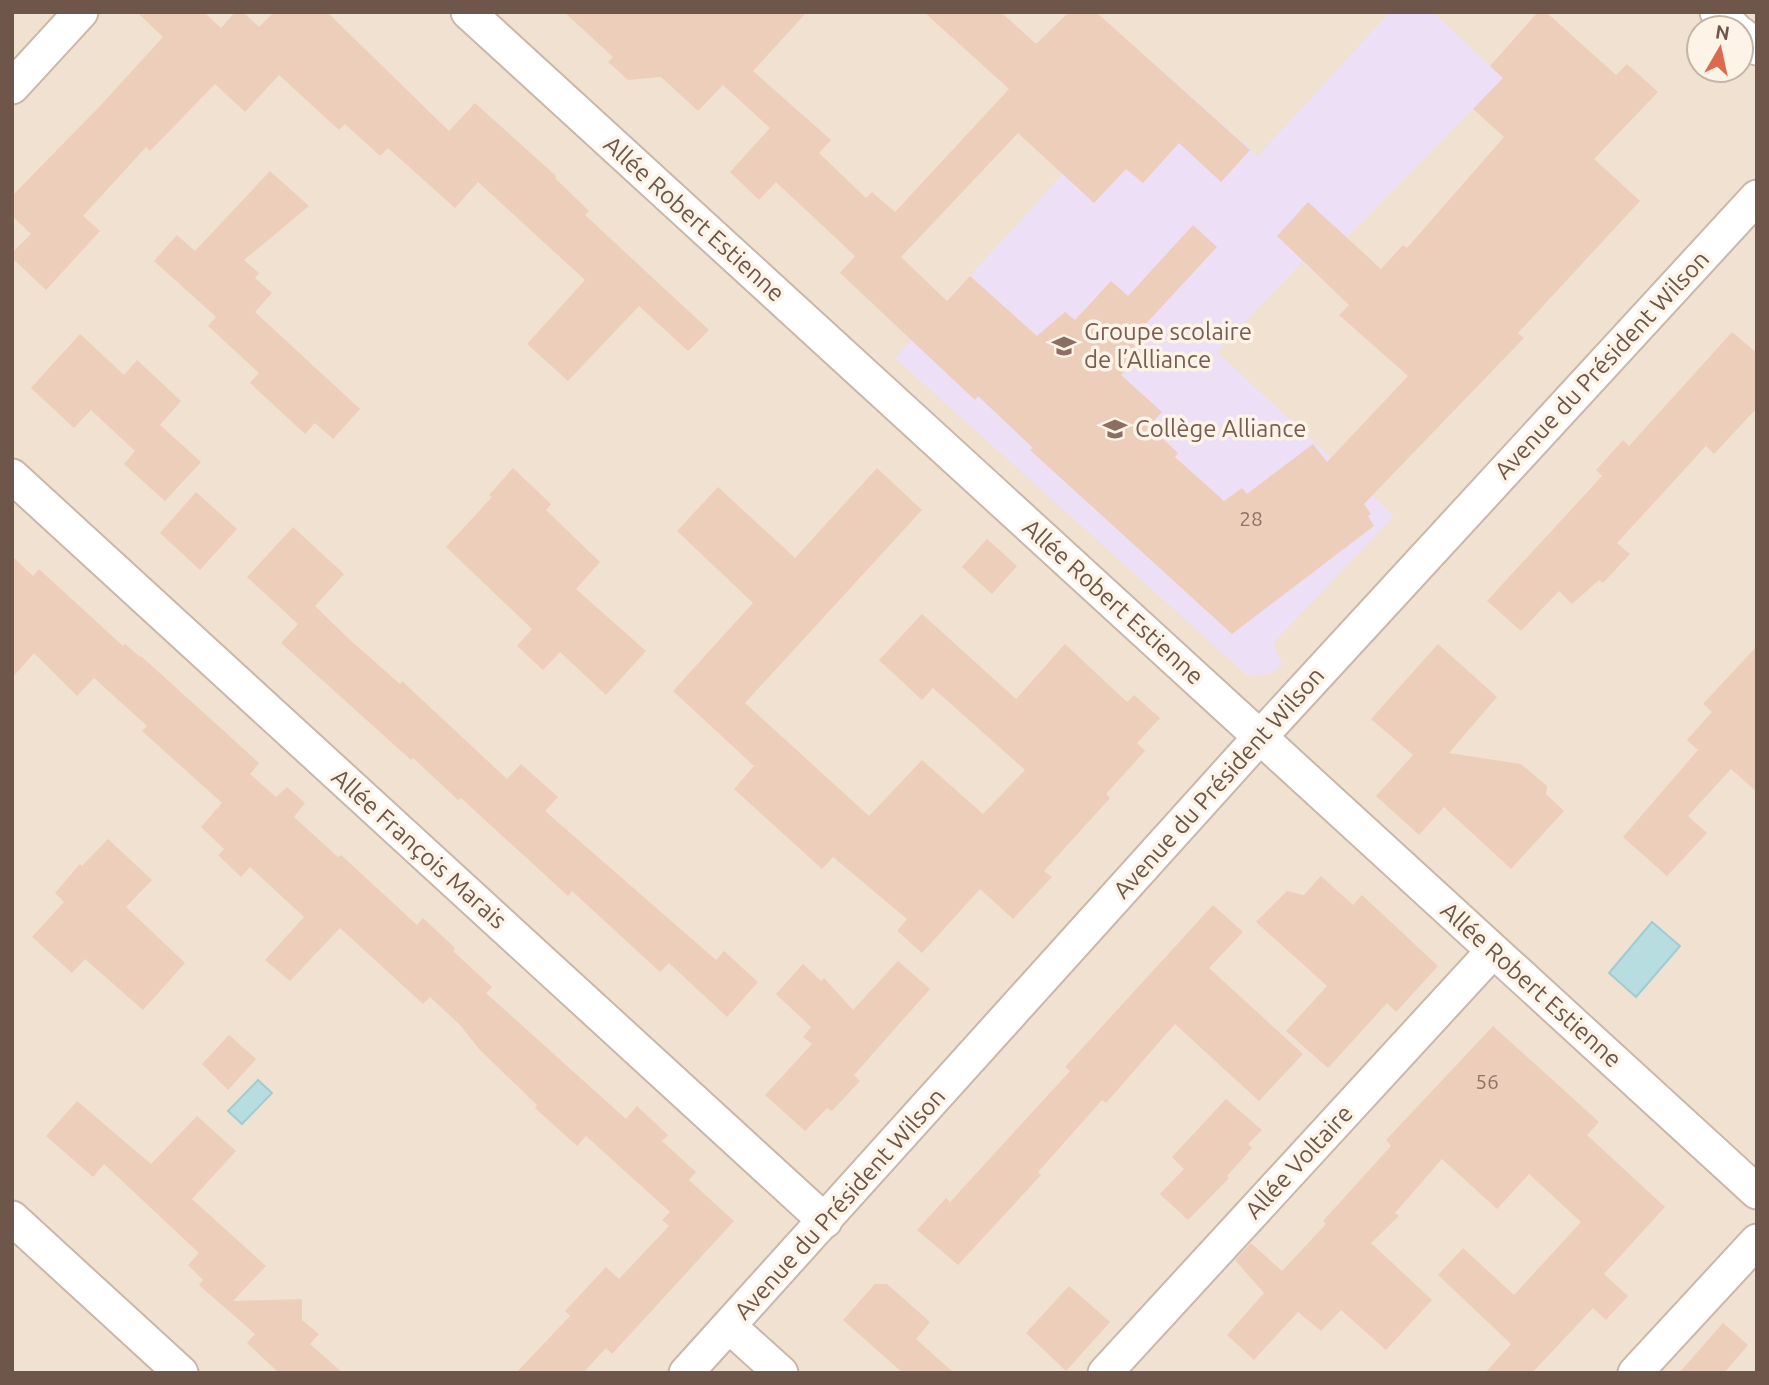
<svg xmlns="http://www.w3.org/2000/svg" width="1769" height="1385" font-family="Ubuntu,sans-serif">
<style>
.residential{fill:#f1e1d1;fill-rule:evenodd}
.education{fill:#eddff6}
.water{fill:#b8dde1;stroke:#9fccd2;stroke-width:2}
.building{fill:#edcebb}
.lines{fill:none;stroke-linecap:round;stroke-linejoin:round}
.street-casing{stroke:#c9b7a9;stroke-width:37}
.street{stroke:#fff;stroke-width:33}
.labels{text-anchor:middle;stroke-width:7;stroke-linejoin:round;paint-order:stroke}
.number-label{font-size:21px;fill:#8e7466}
.street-label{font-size:24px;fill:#6f564a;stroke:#fdf4e7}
.education-label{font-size:24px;fill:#785e54;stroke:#fdf4e7;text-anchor:start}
</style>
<rect width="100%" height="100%" fill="#faf0e2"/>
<!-- residential -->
<path class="residential" d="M12 12H1757V1373H12ZM1699 28H1741V70H1699Z"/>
<!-- education -->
<polygon class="education" points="1390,12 1433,12 1503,78 1314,272 1302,262 1217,352 1394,516 1273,643 1282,663 1271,674 1248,676 895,358 1159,68 1258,156"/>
<!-- water -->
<g class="water">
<polygon points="1652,922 1680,946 1636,997 1609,973"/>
<polygon points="258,1080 272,1093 242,1124 228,1111"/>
</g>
<!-- building -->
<g class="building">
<polygon points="137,12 204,12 221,28 235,12 243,12 259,27 274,12 327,12 449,131 475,103 556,176 555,178 589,211 585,215 709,330 688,351 639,306 568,381 527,344 585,280 478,182 455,208 388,148 380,156 345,124 339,130 279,75 245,112 215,84 150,151 146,147 83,216 100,231 46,290 12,258 12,253 31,234 12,216 12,196 100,106 163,37"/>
<polygon points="564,12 807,12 753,71 831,140 819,153 866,198 872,192 895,212 1009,89 924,12 1001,12 1036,44 1069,12 1096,12 1250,150 1221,182 1179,143 1143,183 1126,169 1094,203 1018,133 901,257 947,301 970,276 1037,336 1065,312 1075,320 1111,281 1128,296 1193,225 1217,247 1130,341 1142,353 1121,375 1162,412 1149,426 1178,453 1175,457 1224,501 1242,488 1247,494 1313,444 1327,462 1408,376 1339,315 1349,305 1277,236 1308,202 1381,269 1403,245 1407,248 1504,137 1473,109 1503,78 1490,66 1538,12 1546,12 1616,75 1627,64 1658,92 1594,159 1640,201 1518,333 1524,338 1364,504 1371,514 1368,516 1374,526 1232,634 1030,450 1033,448 978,396 975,400 840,273 855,256 776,182 759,200 730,172 770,128 723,85 698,111 661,77 628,80 608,62 613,57"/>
<polygon points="270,171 309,206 244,260 259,273 255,278 272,293 255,312 360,409 333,439 315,423 305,434 250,383 259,373 208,326 216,317 154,261 177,235 195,251"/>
<polygon points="1732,332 1757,353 1757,408 1714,454 1706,446 1617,543 1630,554 1603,583 1599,580 1572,604 1559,591 1521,631 1487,601 1602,476 1596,470 1623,440 1629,446"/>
<polygon points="80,334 124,375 137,360 181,401 160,425 201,462 165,501 124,464 135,451 91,410 74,428 31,388"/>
<polygon points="513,468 551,504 546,510 600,562 576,589 646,651 606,695 560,652 543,670 517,646 532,629 446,547 492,497 489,495"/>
<polygon points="877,468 922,510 745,703 869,816 922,760 983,814 1025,770 933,688 922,700 879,660 922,614 1016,699 1065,644 1127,702 1134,695 1160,718 1137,743 1145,751 1106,794 1110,798 1044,871 1052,877 1013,919 980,889 922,953 897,931 907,919 833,857 822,869 734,789 754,766 673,691 753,603 677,531 718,487 795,558"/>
<polygon points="196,492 237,529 200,570 160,533"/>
<polygon points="293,527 344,574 315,606 349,639 400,684 402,681 507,779 521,764 558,797 545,811 716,960 724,951 758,982 727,1017 669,963 660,972 572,891 568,896 461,798 458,800 413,758 411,760 281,643 298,624 247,577"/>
<polygon points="987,539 1017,566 992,594 962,567"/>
<polygon points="12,556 33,576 39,569 123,646 125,644 140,657 141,656 225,732 259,763 250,774 276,797 287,787 305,803 294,817 338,857 341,855 417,925 423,918 455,948 453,951 492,987 486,993 626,1119 637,1106 668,1135 662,1141 696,1172 689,1180 734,1221 612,1354 606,1348 583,1373 516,1373 570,1316 565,1311 606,1267 619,1279 669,1226 662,1220 670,1212 586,1136 577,1146 535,1108 537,1105 480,1050 460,1025 430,997 423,1004 340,928 290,981 265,960 304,917 250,867 241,877 218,855 224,849 201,827 222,803 142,731 147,726 94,678 77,696 34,653 12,678"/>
<polygon points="1438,644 1497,697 1449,753 1521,764 1547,786 1546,794 1564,811 1511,869 1444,807 1419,835 1376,796 1413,755 1371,719"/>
<polygon points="1757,646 1757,792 1731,769 1688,816 1707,833 1667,876 1623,837 1698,750 1687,740 1712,712 1703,704"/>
<polygon points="108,839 152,880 126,907 185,963 143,1010 85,959 72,973 32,937 64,902 55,893 80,864 82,866"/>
<polygon points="1321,876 1353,905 1362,895 1438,966 1396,1012 1387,1003 1328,1068 1286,1031 1327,986 1256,922 1287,891 1304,895"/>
<polygon points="1213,905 1243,932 1209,968 1303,1054 1259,1101 1175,1024 1106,1103 1102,1100 1038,1172 1041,1175 958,1265 917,1230 946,1198 950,1202 1070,1071 1065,1067"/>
<polygon points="898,961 930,989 854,1075 860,1081 832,1111 827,1108 805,1131 765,1095 812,1044 803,1037 811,1027 776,994 803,964 821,981 824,978 853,1010"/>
<polygon points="1493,1026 1599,1122 1587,1135 1665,1207 1604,1274 1628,1296 1606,1320 1593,1308 1532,1373 1485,1373 1511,1344 1438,1275 1463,1248 1514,1295 1581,1222 1529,1174 1497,1209 1442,1159 1395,1213 1399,1216 1371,1243 1432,1300 1386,1350 1341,1310 1321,1331 1298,1312 1254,1360 1227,1335 1264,1293 1235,1260 1251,1243 1282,1271 1326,1224 1323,1221 1391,1146 1386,1140"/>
<polygon points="229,1035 256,1059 228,1090 202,1064"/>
<polygon points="1226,1099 1262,1130 1248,1144 1252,1148 1227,1176 1229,1178 1188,1220 1160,1194 1184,1169 1172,1157"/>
<polygon points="77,1101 151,1164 197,1116 236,1151 192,1199 266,1266 233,1301 302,1299 302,1320 319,1334 310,1344 343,1373 279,1373 247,1343 255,1334 199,1285 203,1280 188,1265 199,1253 104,1164 93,1177 46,1136"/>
<polygon points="875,1284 887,1284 930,1322 916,1339 954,1373 903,1373 843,1320"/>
<polygon points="1069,1286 1110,1322 1066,1371 1026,1333"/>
<polygon points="1723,1323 1748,1345 1724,1373 1679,1373"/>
</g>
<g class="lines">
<!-- street casing -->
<g class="street-casing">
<g id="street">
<polyline points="468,12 1757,1192"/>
<polyline points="1717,12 1734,28"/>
<polyline points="1741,34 1757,48"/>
<polyline points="12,87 81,12"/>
<polyline points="12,476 825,1221"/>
<polyline points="12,1218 181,1373"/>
<polyline points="729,1326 781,1373"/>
<polyline points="686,1373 1260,737 1757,197"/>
<polyline points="1105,1373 1493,951"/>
<polyline points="1635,1373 1757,1241"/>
</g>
</g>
<!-- street -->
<use href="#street" class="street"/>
</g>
<!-- icons -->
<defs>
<g id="school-bare" transform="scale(1.89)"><path d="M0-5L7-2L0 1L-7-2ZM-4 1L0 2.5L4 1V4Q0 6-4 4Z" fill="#8d6e63" stroke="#fdf4e7" stroke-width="2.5" paint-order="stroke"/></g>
</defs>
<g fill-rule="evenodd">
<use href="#school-bare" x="1064" y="346"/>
<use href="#school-bare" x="1115" y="429"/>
</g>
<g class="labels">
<!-- number labels -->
<g class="number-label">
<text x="1251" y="526">28</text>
<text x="1487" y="1089">56</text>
</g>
<!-- street labels -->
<g class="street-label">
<text transform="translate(694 219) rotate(42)" y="8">Allée Robert Estienne</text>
<text transform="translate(1602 365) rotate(-47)" y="8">Avenue du Président Wilson</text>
<text transform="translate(1113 602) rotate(42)" y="8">Allée Robert Estienne</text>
<text transform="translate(1219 783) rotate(-48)" y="8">Avenue du Président Wilson</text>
<text transform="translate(419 849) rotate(42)" y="8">Allée François Marais</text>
<text transform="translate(1531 985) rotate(42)" y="8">Allée Robert Estienne</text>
<text transform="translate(1299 1162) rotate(-47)" y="8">Allée Voltaire</text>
<text transform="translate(840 1204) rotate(-48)" y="8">Avenue du Président Wilson</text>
</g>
<!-- education labels -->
<g class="education-label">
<text x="1084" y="340">Groupe scolaire<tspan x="1084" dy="28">de l’Alliance</tspan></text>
<text x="1135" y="437">Collège Alliance</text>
</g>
</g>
<!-- border -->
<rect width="1769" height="1385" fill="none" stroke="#6f564a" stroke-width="28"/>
<!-- north arrow -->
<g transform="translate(1720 49) rotate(9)"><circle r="33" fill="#fdf4e7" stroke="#c4b5a8" stroke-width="2"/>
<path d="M0-5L12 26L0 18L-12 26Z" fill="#db6a4f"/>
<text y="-10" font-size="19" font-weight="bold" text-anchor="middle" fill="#6f564a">N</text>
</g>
</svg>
